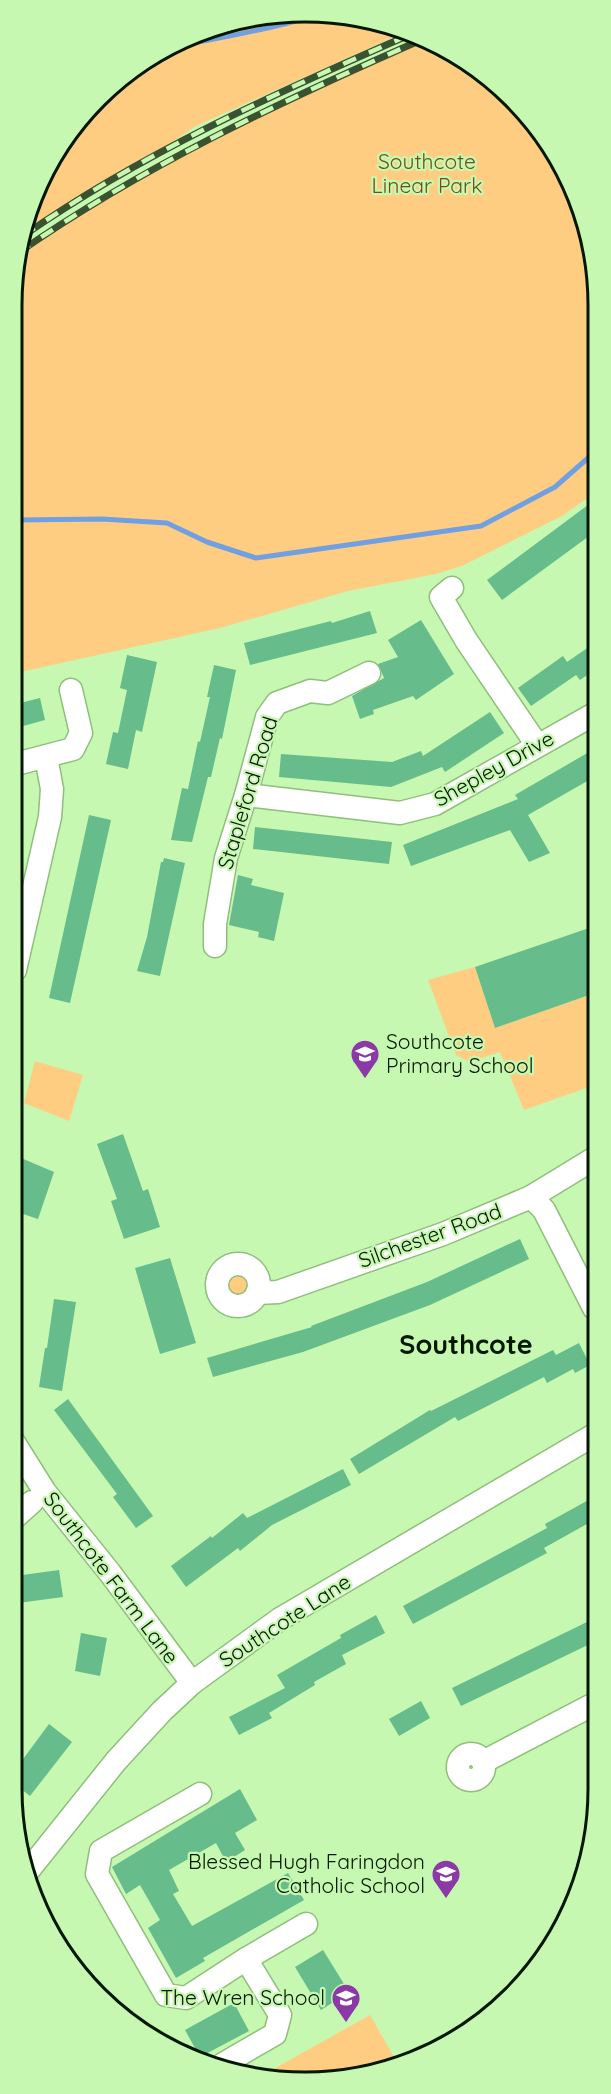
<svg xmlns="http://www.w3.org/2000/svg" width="611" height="2094" font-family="Quicksand,sans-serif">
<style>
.green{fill:#ffcd82}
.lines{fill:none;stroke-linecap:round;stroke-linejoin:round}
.stream{stroke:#70a0e2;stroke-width:5}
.building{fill:#66bc8a}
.minor-casing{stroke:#8fbf7b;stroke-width:25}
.minor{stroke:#fff;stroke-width:22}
.rail-casing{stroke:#39522f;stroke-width:7}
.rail{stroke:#c6f8b1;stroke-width:4.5;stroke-dasharray:14;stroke-linecap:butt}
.labels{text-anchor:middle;stroke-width:4.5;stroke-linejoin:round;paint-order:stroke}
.park-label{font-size:21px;fill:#714f15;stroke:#c6f8b1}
.street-label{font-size:21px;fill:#061701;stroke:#c6f8b1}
.poi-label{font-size:21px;fill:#061701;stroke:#c6f8b1;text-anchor:end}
.district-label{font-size:27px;font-weight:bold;fill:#061701;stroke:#c6f8b1}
.rim{fill:none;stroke:#061701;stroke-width:3}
</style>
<rect width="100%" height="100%" fill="#c6f8b1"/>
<!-- green -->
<g class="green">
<polygon points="248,18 362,18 403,33 196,126 141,163 85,196 22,238 61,143 142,62"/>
<path d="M421 40 452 51 526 112 577 193 597 268 596 492 562 516 462 566 436 574 348 591 220 628 16 673 18 253C140 168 285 100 421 40Z"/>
<polygon points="475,967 495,1028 593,994 595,1002 595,1020 592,1022 595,1031 595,1085 524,1110 500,1052 470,1062 456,1055 428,980"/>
<polygon points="35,1061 83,1075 69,1121 24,1103"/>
<circle cx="238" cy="1284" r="12"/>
<polygon points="370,2015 398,2064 382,2072 286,2081 263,2075"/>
</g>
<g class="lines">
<!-- stream -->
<g class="stream">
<path d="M176 47C219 37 264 31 306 18"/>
<polyline points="17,520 102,519 167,523 207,542 256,558 481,526 555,487 596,451"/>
</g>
</g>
<!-- building -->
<g class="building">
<polygon points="596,499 596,531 502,600 487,580"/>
<polygon points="370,611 377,633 250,665 244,643 331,621 332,623"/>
<polygon points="421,620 454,674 416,700 413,696 373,710 374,714 360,719 352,696 384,678 378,664 398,657 388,640"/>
<polygon points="596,642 596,669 580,680 576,675 531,706 518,688 563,656 567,662"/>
<polygon points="127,655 157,662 142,732 136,730 128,769 106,764 113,732 118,733 127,690 120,688"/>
<polygon points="214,665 236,670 222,739 220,738 211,777 208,777 192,842 171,840 182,788 188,789 198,741 200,742 210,697 207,697"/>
<polygon points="40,698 45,720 16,728 16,704"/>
<polygon points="490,712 504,733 445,772 442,767 391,787 279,777 281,754 392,762 421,751 423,756"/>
<polygon points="596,748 596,776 528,815 550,853 529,862 510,830 411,866 403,845 518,799 515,795"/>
<polygon points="89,815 111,820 70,1003 49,998"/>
<polygon points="255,827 392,842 389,864 253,849"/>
<polygon points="164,858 185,863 160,976 137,971 147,937 161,862 163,862"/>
<polygon points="238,875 253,879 251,885 284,893 274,941 258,937 259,932 229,925"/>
<polygon points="595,926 595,993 495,1028 475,967"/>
<polygon points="123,1134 143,1191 148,1189 160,1227 124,1239 111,1201 117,1199 97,1144"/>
<polygon points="14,1155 54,1172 38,1219 14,1211"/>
<polygon points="520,1239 529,1259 430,1305 303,1352 213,1377 207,1358 312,1327 311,1326 427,1282"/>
<polygon points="170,1258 196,1343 160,1354 135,1268"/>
<polygon points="54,1299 76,1302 62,1391 39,1387 45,1348 47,1348"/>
<polygon points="579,1343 590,1365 575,1373 573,1369 547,1383 544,1377 458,1421 455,1417 359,1474 350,1459 430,1410 431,1411 553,1350 556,1355"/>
<polygon points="68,1399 153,1516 136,1528 113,1497 117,1494 54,1410"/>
<polygon points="343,1469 351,1485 272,1525 240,1551 238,1548 186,1587 171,1566 211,1536 212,1538 243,1513 247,1518"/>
<polygon points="594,1497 594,1520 544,1548 547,1553 413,1624 403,1606 547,1528 545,1524"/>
<polygon points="59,1570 63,1597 18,1603 15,1576"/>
<polygon points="376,1615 385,1633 342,1655 346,1664 314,1682 315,1685 269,1713 272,1718 239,1735 229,1717 285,1688 277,1675 341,1638 340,1635"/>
<polygon points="587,1622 594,1635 594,1642 461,1706 452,1688"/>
<polygon points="81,1633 107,1638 100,1676 75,1671"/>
<polygon points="421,1701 430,1718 399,1736 389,1719"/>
<polygon points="49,1724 72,1742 30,1796 12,1782 12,1774"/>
<polygon points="240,1789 257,1820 235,1833 245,1850 226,1862 216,1843 169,1870 179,1891 173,1894 192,1926 288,1873 304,1900 203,1958 205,1961 176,1978 148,1928 160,1920 140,1885 126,1894 112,1867"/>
<polygon points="323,1950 349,1992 321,2010 295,1967"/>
<polygon points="234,2003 249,2031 200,2057 185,2030"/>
</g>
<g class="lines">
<!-- minor casing -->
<g class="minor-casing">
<g id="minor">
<polyline points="452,588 441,597 466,640 537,745"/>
<polyline points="16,764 73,749 81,733 71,690"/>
<polyline points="246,795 400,813 435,804 596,713"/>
<polyline points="215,946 215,924 226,858 246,795 267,717 277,703 310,691 328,693 369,673"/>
<polyline points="15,970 50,817 52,789 46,757"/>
<polyline points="531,1197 544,1210 594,1308"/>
<circle cx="238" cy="1285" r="21"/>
<polyline points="257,1293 278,1292 443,1234 531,1197 595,1158"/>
<polyline points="13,1441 45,1492 110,1573 192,1683"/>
<polyline points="13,1519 32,1502"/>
<circle cx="471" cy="1767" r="13"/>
<polyline points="483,1762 594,1704"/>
<polyline points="200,1794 101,1851 97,1874 166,1995 186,1998 246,1959 280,2015 275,2034 223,2064"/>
<polyline points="28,1871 116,1761 162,1711 192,1683 280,1619 594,1435"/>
<polyline points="246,1959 306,1924"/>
</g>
</g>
<!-- minor -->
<use href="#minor" class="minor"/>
<!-- rail casing -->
<g class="rail-casing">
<g id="rail">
<path d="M23 236C142 153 276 93 409 35"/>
<path d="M18 253C143 166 282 101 421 40"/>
</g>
</g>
<!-- rail -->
<use href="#rail" class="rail"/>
</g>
<!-- icons -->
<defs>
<g id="school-pin" transform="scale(1.5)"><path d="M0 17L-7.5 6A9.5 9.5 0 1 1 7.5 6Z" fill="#8c39a8" stroke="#c6f8b1"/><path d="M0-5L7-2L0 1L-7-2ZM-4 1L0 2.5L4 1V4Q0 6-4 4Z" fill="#fff"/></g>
</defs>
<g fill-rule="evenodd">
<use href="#school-pin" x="365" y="1054"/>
<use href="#school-pin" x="446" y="1874"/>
<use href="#school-pin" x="346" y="1998"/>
</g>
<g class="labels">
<!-- park labels -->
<g class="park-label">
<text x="427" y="169">Southcote<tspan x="427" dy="24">Linear Park</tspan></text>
</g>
<!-- street labels -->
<g class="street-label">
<text transform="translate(494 769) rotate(-29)" y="7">Shepley Drive</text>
<text transform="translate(248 793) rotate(-73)" y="7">Stapleford Road</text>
<text transform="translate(430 1236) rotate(-20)" y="7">Silchester Road</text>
<text transform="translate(111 1578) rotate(53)" y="7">Southcote Farm Lane</text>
<text transform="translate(285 1621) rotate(-33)" y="7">Southcote Lane</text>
</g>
<!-- poi labels -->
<g class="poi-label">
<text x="386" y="1049" text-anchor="start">Southcote<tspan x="386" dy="24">Primary School</tspan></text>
<text x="425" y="1869">Blessed Hugh Faringdon<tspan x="425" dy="24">Catholic School</tspan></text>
<text x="325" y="2005">The Wren School</text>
</g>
<!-- district labels -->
<g class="district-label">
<text x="466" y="1354">Southcote</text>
</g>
</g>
<!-- crop -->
<path d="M0 0H611V2094H0ZM305 22H305A283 283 0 0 1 588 305V1789A283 283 0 0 1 305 2072H305A283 283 0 0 1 22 1789V305A283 283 0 0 1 305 22Z" fill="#c6f8b1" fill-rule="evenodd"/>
<path class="rim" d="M305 22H305A283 283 0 0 1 588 305V1789A283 283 0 0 1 305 2072H305A283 283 0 0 1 22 1789V305A283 283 0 0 1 305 22Z"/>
</svg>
